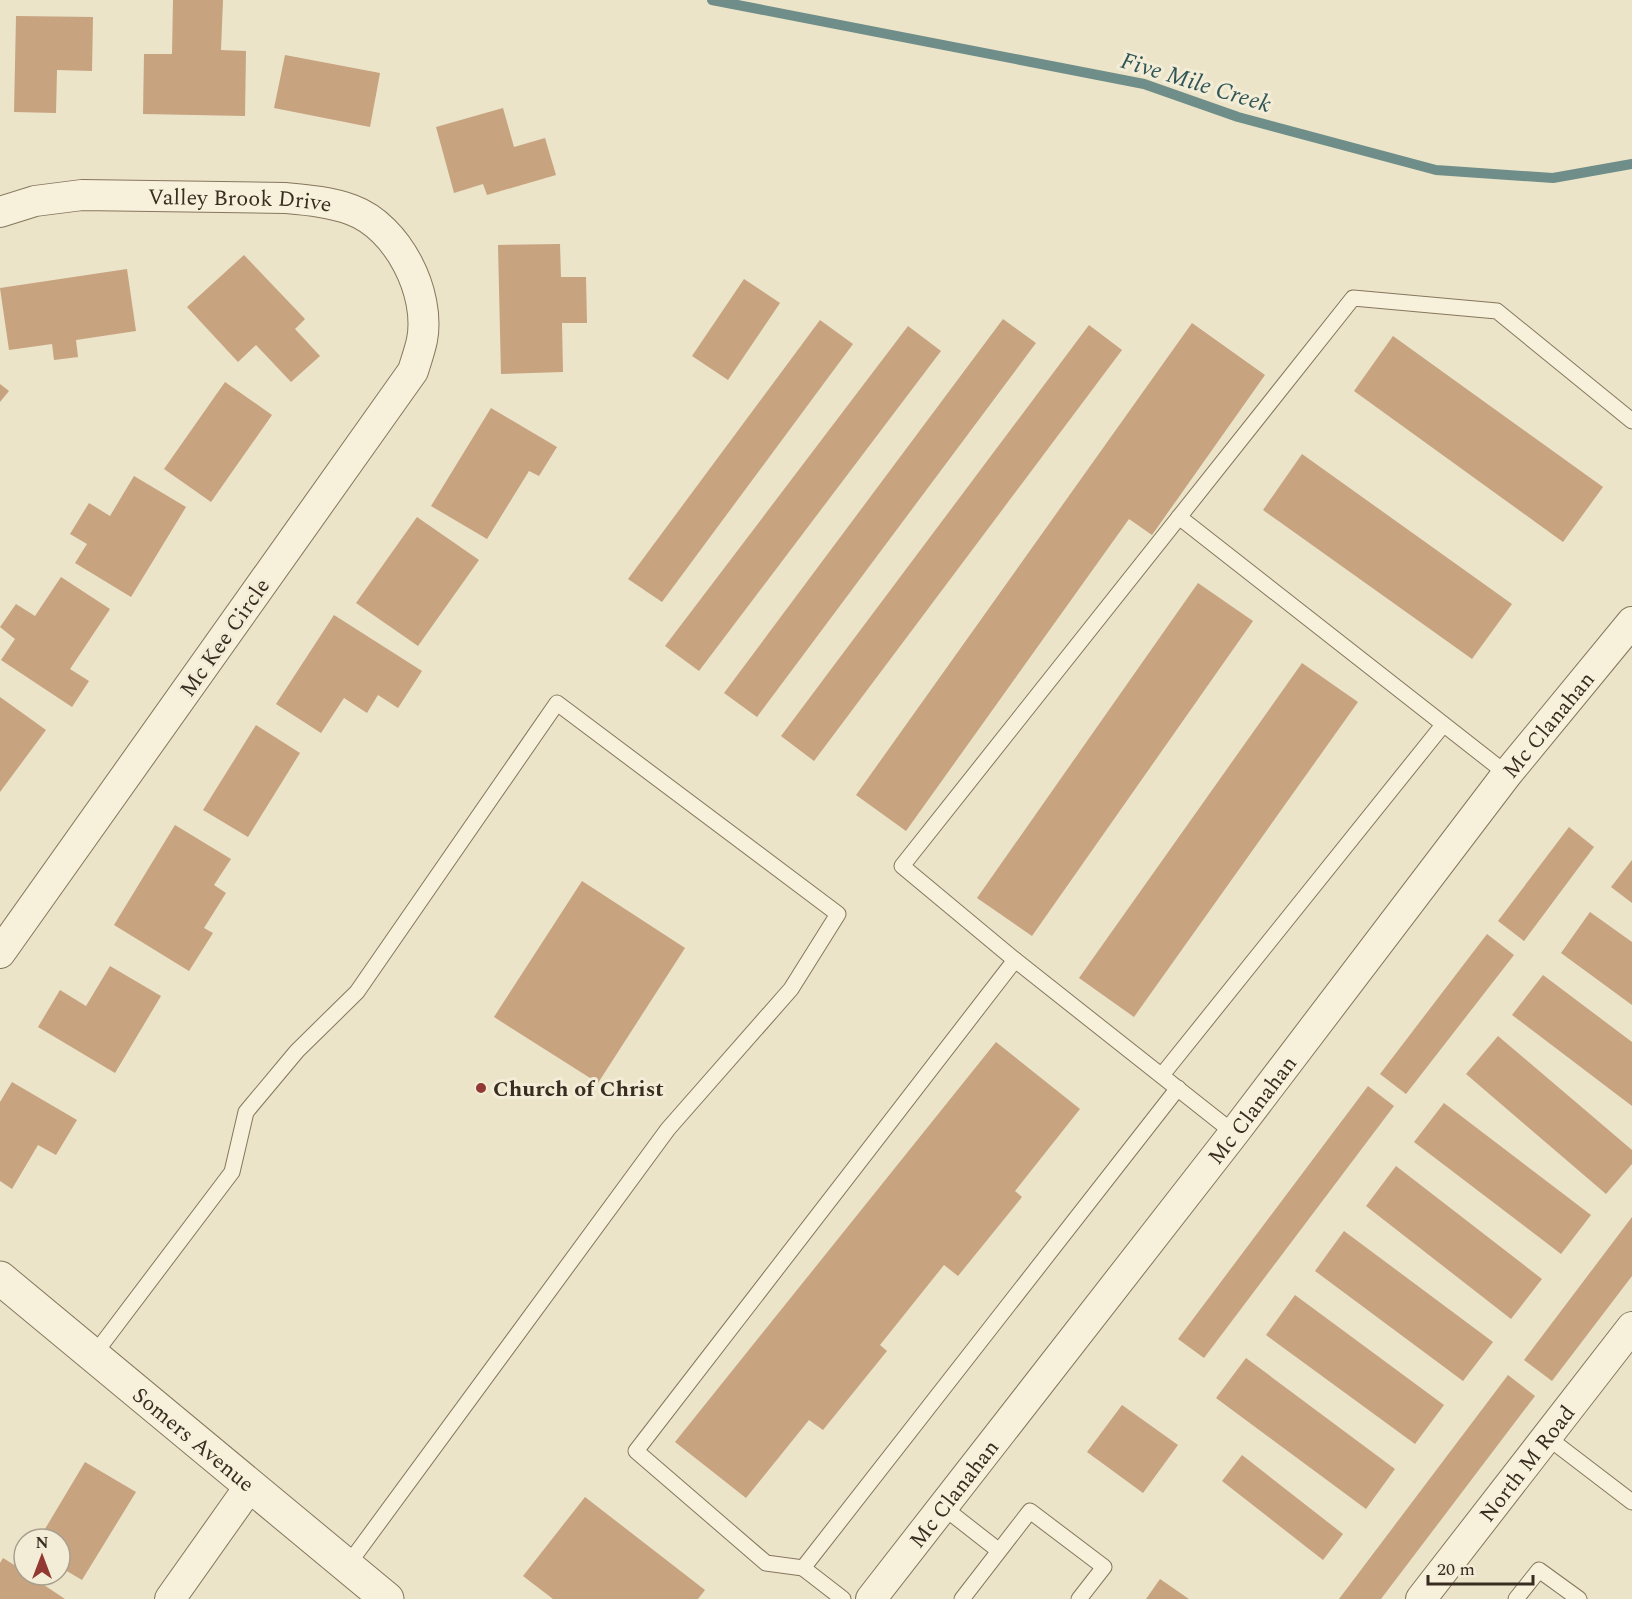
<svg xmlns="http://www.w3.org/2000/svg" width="1632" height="1599" font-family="Spectral,serif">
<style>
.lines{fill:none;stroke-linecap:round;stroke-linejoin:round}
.stream{stroke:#6f8e89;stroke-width:10}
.building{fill:#c7a380}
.service-casing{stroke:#86765e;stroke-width:17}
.minor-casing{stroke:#86765e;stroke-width:32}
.tertiary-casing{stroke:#86765e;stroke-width:35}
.service{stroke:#f7f0da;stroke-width:15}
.minor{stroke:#f7f0da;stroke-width:30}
.tertiary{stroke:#f7f0da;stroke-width:33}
.poi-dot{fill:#913932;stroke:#f3edd7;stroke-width:2}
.labels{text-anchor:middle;stroke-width:6;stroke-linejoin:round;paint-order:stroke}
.street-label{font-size:22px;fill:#382d20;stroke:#f3edd7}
.poi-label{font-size:22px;font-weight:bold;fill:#382d20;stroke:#f3edd7;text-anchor:start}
.water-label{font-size:24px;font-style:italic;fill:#315656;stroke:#f3edd7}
</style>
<rect width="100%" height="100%" fill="#ebe4c8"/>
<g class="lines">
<!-- stream -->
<polyline class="stream" points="712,0 1144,84 1238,117 1436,170 1553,178 1632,164"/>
</g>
<!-- building -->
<g class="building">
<polygon points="173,0 223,0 221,50 246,51 245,116 143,114 144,54 172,54"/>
<polygon points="16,16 93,17 92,71 57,70 56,113 14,112"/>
<polygon points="285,55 380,73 370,127 274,108"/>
<polygon points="503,108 514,147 545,138 556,175 487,195 483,184 454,193 436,127"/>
<polygon points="560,244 561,277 586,277 587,323 562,323 563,372 501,374 498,245"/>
<polygon points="244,255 305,319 295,329 320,356 291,382 256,345 238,362 187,307"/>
<polygon points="127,269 136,331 76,340 78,357 54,360 52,344 9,350 0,288"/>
<polygon points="744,279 780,303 728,380 692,356"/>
<polygon points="1003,319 1036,343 757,717 724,693"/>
<polygon points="820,320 853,344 662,602 628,579"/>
<polygon points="1192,323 1265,375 1152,535 1129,519 906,831 856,795"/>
<polygon points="1089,325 1122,350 814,761 781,736"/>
<polygon points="908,326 941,351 699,671 665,646"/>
<polygon points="1393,336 1603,487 1563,542 1354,391"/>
<polygon points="225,382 272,415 211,502 164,469"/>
<polygon points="0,384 9,391 0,402"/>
<polygon points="491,408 557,447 539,476 529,471 487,539 431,506"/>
<polygon points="1302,454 1512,604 1472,659 1263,510"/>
<polygon points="134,476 186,507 131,597 75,563 87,544 70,534 89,503 110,516"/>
<polygon points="417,517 479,560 418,646 356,603"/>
<polygon points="61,577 110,609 70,669 89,681 72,707 1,660 15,639 0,627 16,604 35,616"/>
<polygon points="1198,583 1253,621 1032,936 977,898"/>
<polygon points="334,615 422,671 398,708 378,695 367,713 344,698 321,733 276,704"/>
<polygon points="1302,663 1358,702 1134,1017 1079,978"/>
<polygon points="0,697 46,730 0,792"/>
<polygon points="256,725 300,753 248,837 203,810"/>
<polygon points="175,825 231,859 214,885 226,893 204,928 213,933 189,971 114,925"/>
<polygon points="1569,827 1594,847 1524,941 1498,921"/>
<polygon points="1632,860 1632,903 1611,887"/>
<polygon points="582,881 685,948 598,1083 494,1017"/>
<polygon points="1590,912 1632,942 1632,1005 1561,953"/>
<polygon points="1487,934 1514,955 1406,1094 1380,1074"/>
<polygon points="110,966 161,996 115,1073 38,1027 60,990 86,1006"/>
<polygon points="1543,975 1632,1042 1632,1106 1512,1015"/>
<polygon points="1498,1036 1632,1150 1632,1164 1606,1194 1466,1074"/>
<polygon points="996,1042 1080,1109 1015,1191 1022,1197 958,1276 944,1265 880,1345 887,1351 823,1430 809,1420 746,1498 675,1442"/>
<polygon points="12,1082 77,1120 56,1155 38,1145 12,1189 0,1181 0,1102"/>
<polygon points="1368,1086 1394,1106 1204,1358 1178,1339"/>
<polygon points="1444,1103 1591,1215 1561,1254 1414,1142"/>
<polygon points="1396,1166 1542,1279 1511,1319 1366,1206"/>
<polygon points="1632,1217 1632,1276 1552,1381 1524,1360"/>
<polygon points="1344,1231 1493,1342 1463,1381 1315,1271"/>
<polygon points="1295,1295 1444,1405 1415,1444 1266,1335"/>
<polygon points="1246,1358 1395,1469 1366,1509 1216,1398"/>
<polygon points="1508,1375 1535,1396 1381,1599 1339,1599"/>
<polygon points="1122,1405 1178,1445 1143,1493 1087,1452"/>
<polygon points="1242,1455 1343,1534 1323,1560 1222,1481"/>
<polygon points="85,1462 136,1492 82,1580 60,1567 60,1539 39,1539"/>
<polygon points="585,1497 705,1590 698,1599 553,1599 523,1576"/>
<polygon points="3,1558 24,1571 24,1575 29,1575 65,1599 0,1599 0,1563"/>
<polygon points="1160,1579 1189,1599 1146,1599"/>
</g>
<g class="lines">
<!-- service casing -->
<g class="service-casing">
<g id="service">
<polyline points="1179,517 1507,774"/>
<polyline points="1162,1075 1443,725"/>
<polyline points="1234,1133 1015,960 902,866 1353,298 1497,311 1632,421"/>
<polyline points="93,1356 232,1172 246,1112 297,1051 357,992 557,703 838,914 791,989 668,1129 347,1566"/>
<polyline points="1547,1437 1632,1502"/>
<polyline points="943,1507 998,1550"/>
<polyline points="803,1568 766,1563 636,1451 1015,960"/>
<polyline points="843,1599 803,1568 1178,1088"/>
<polyline points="962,1599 1030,1511 1104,1567 1079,1599"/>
<polyline points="1516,1599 1539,1570 1579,1599"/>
</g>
</g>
<!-- minor casing -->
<g class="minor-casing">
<g id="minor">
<path id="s1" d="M0 212 35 201 82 195 285 198C307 200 331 202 352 210 398 227 431 293 422 340 420 350 416 361 413 371L0 953"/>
<polyline points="170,1599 250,1486"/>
<path id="s2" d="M871 1599 1234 1133 1507 774 1632 622"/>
<path id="s3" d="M1421 1599 1632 1327"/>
</g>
</g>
<!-- tertiary casing -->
<g class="tertiary-casing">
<g id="tertiary">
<path id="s4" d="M0 1278 387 1599"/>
</g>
</g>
<!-- service -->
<use href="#service" class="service"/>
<!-- minor -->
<use href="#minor" class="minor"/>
<!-- tertiary -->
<use href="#tertiary" class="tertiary"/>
</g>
<!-- markers -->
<circle class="poi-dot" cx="481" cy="1088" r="6"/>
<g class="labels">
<!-- street labels -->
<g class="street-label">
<text dy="8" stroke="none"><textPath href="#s1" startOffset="242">Valley Brook Drive</textPath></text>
<text transform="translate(224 637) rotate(-55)" y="8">Mc Kee Circle</text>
<text dy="8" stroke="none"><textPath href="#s2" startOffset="1106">Mc Clanahan</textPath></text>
<text dy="8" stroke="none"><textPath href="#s2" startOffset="620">Mc Clanahan</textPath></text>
<text dy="8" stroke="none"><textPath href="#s4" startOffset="252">Somers Avenue</textPath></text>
<text dy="8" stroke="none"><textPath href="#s3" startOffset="172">North M Road</textPath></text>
<text dy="8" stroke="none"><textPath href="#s2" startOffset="134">Mc Clanahan</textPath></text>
</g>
<!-- poi labels -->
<g class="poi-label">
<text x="493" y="1096">Church of Christ</text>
</g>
<!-- water labels -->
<g class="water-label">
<text transform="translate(1196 82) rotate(17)" y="8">Five Mile Creek</text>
</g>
</g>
<!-- north arrow -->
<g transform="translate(42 1557)"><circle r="28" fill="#f3edd7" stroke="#a8a08e" stroke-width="1.5"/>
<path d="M0-4.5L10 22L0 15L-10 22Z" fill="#913932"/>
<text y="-9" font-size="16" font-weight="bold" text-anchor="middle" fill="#382d20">N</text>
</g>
<!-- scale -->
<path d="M1428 1575v9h105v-9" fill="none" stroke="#382d20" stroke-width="3"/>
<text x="1437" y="1575" font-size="18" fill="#382d20" stroke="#f3edd7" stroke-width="4.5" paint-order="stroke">20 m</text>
</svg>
